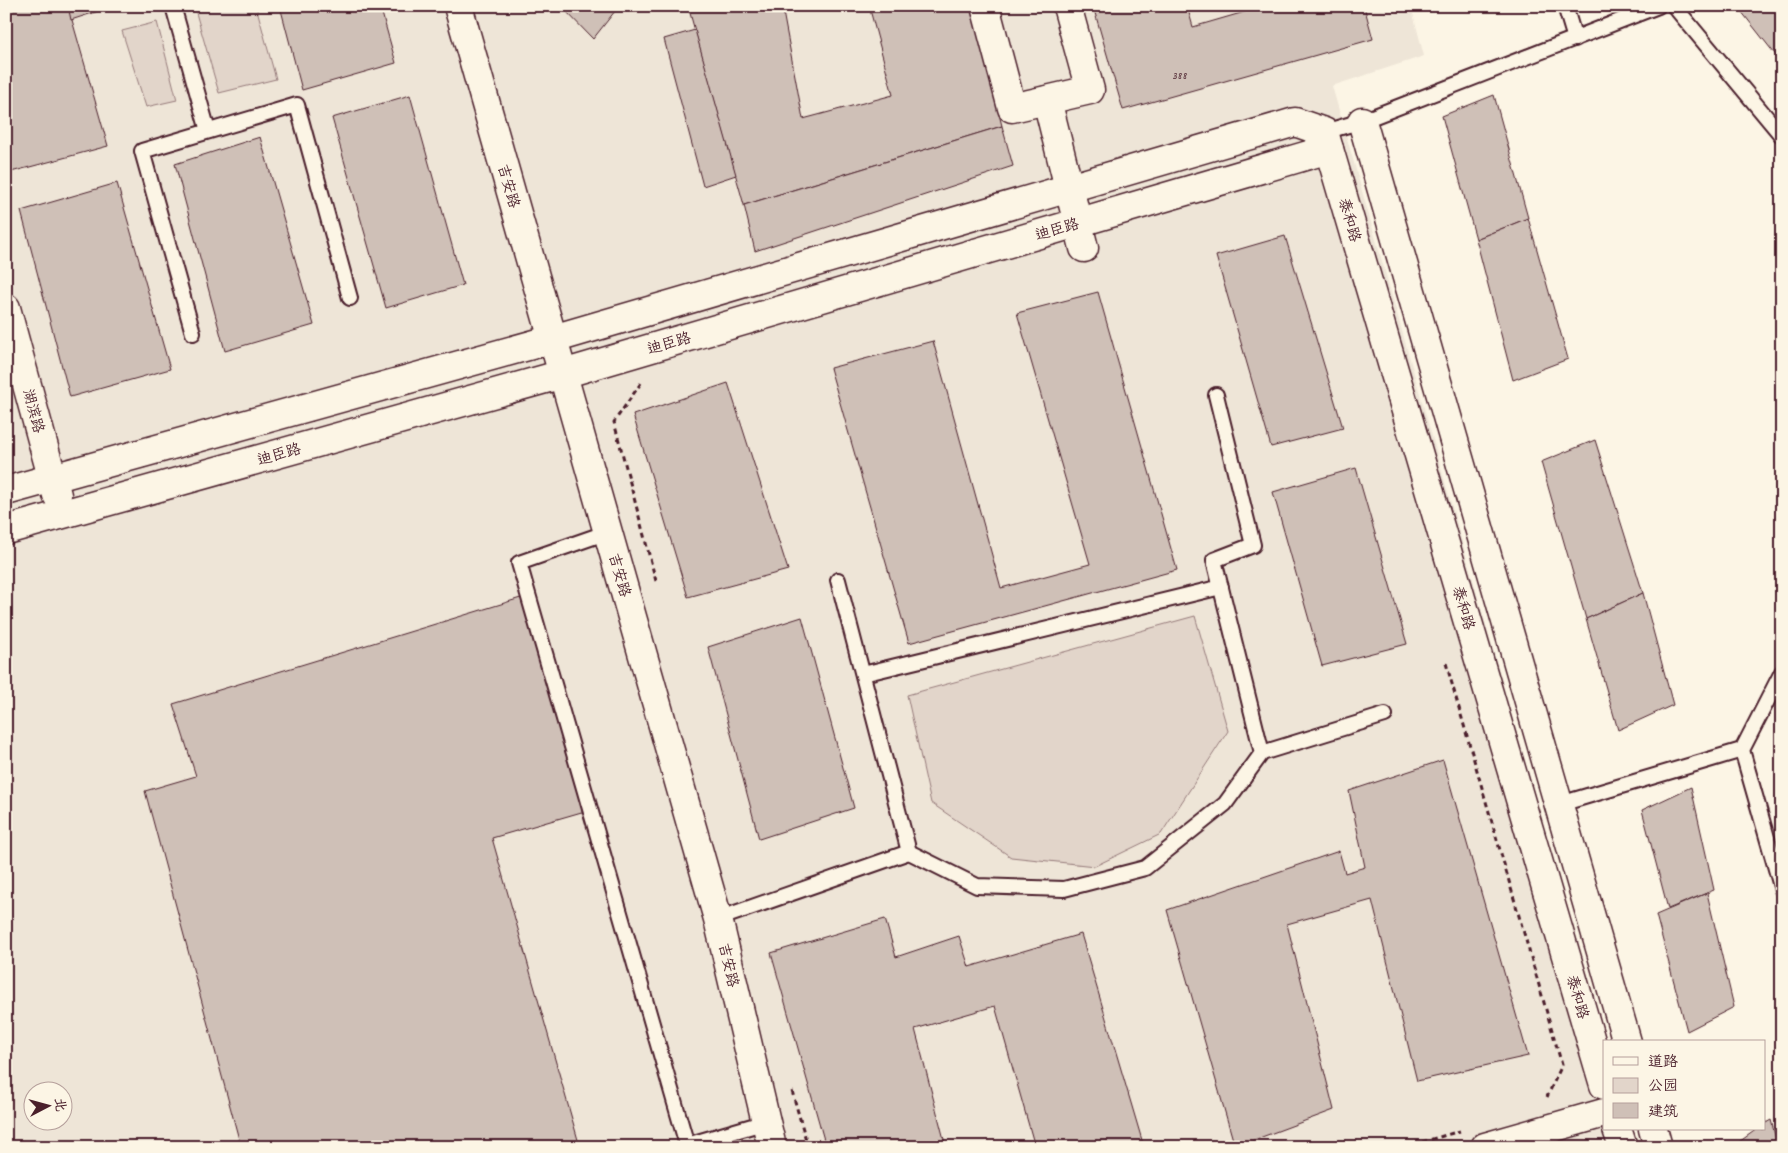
<svg xmlns="http://www.w3.org/2000/svg" width="1788" height="1153" font-family="Dekko,'LXGW WenKai TC',sans-serif">
<style>
.built{fill:#eee5d7;fill-rule:evenodd}
.green{fill:#e2d5ca;stroke:#967a7a}
.building{fill:#cfc0b7;stroke:#4a1f2b}
.lines{fill:none;stroke-linecap:round;stroke-linejoin:round}
.lane-casing{stroke:#4a1f2b;stroke-width:18}
.street-casing{stroke:#4a1f2b;stroke-width:31}
.path{stroke:#4a1f2b;stroke-width:3;stroke-dasharray:5 4;stroke-linecap:butt}
.lane{stroke:#fcf5e5;stroke-width:14}
.street{stroke:#fcf5e5;stroke-width:28}
.labels{text-anchor:middle;stroke-width:4.5;stroke-linejoin:round;paint-order:stroke}
.number-label{font-size:12px;fill:#6b474e}
.street-label{font-size:15px;fill:#4a1f2b;stroke:#fcf5e5}
</style>
<rect width="100%" height="100%" fill="#fcf5e5"/>
<filter id="ink" filterUnits="userSpaceOnUse"><feTurbulence type="fractalNoise" baseFrequency=".02" numOctaves="2"/><feDisplacementMap in="SourceGraphic" scale="10" xChannelSelector="R" yChannelSelector="G"/><feConvolveMatrix kernelMatrix="1 2 1 2 8 2 1 2 1" color-interpolation-filters="sRGB"/></filter>
<g filter="url(#ink)">
<!-- built -->
<path class="built" d="M6 6H1411L1424 56 1332 86 1605 1042 1604 1129 1635 1147H6ZM32 1090H62V1120H32Z"/>
<!-- green -->
<g class="green">
<polygon points="194,6 256,6 276,79 219,93"/>
<polygon points="157,22 177,100 146,107 122,31"/>
<polygon points="1195,616 1228,731 1161,834 1095,866 1011,857 931,803 907,695"/>
</g>
<!-- building -->
<g class="building">
<polygon points="6,6 68,6 108,146 11,172 6,154"/>
<polygon points="68,6 114,6 71,20"/>
<polygon points="280,6 380,6 396,63 302,90"/>
<polygon points="561,6 619,6 593,39"/>
<polygon points="688,6 802,6 783,12 803,119 893,95 869,6 972,6 1002,126 744,205"/>
<polygon points="1093,6 1187,6 1193,27 1265,6 1364,6 1373,39 1123,110"/>
<polygon points="1745,6 1782,6 1782,63 1741,11"/>
<polygon points="695,30 736,175 703,186 664,39"/>
<polygon points="410,95 463,285 386,308 332,118"/>
<polygon points="1494,95 1528,218 1476,239 1442,116"/>
<polygon points="1002,126 1013,166 755,251 744,205"/>
<polygon points="260,137 314,325 225,351 175,164"/>
<polygon points="117,183 170,369 70,397 21,211"/>
<polygon points="1528,218 1568,359 1513,380 1476,239"/>
<polygon points="1285,236 1343,428 1271,447 1216,256"/>
<polygon points="1098,292 1177,570 909,643 830,368 933,341 1001,588 1090,564 1017,313"/>
<polygon points="728,383 788,570 688,597 633,415"/>
<polygon points="1595,440 1643,593 1586,619 1541,462"/>
<polygon points="1356,468 1407,644 1322,666 1273,492"/>
<polygon points="1643,593 1673,705 1618,730 1586,619"/>
<polygon points="524,597 585,811 492,838 580,1147 241,1147 145,791 196,776 173,704"/>
<polygon points="802,617 854,808 759,839 708,647"/>
<polygon points="1443,760 1528,1056 1417,1081 1372,900 1287,924 1334,1110 1235,1147 1167,910 1339,851 1345,873 1365,867 1349,791"/>
<polygon points="1691,787 1714,890 1668,909 1642,810"/>
<polygon points="1707,893 1734,1007 1687,1031 1656,915"/>
<polygon points="885,919 896,957 959,936 969,967 1081,934 1144,1147 1035,1147 995,1006 915,1029 946,1147 826,1147 771,953"/>
<polygon points="1771,1120 1778,1147 1732,1147 1757,1129 1764,1129 1764,1124"/>
</g>
<g class="lines">
<!-- lane casing -->
<g class="lane-casing">
<g id="lane">
<polyline points="173,6 208,131"/>
<polyline points="1565,6 1575,39"/>
<polyline points="1674,6 1782,136"/>
<polyline points="1324,132 1362,121 1658,6"/>
<polyline points="193,333 142,151 297,105 350,298"/>
<polyline points="1216,395 1253,545 1214,560 1262,753"/>
<polyline points="608,532 519,563 687,1145 766,1122"/>
<polyline points="838,580 909,852"/>
<polyline points="1782,672 1742,750 1782,890"/>
<polyline points="863,674 1221,587"/>
<polyline points="1557,805 1742,750"/>
<polyline points="718,919 909,852 977,886 1064,889 1145,868 1225,804 1262,753 1385,715"/>
</g>
</g>
<!-- street casing -->
<g class="street-casing">
<g id="street">
<polyline points="458,6 718,919 772,1147"/>
<polyline points="985,6 1012,108 1090,90 1067,6"/>
<polyline points="1047,100 1084,248"/>
<polyline points="1362,121 1627,1042"/>
<polyline points="6,308 57,495"/>
<polyline points="6,491 553,339 1295,122 1324,132 1604,1085"/>
<polyline points="6,530 563,374 1329,149"/>
<polyline points="1617,1129 1623,1147"/>
<polyline points="1653,1129 1658,1147"/>
<polyline points="1485,1147 1604,1113"/>
</g>
</g>
<!-- path -->
<g class="path">
<polyline points="641,383 614,422 656,581"/>
<polyline points="1446,663 1562,1065 1547,1097"/>
<polyline points="792,1091 808,1147"/>
<polyline points="1405,1147 1460,1131"/>
</g>
<!-- lane -->
<use href="#lane" class="lane"/>
<!-- street -->
<use href="#street" class="street"/>
</g>
</g>
<g class="labels">
<!-- number labels -->
<g class="number-label">
<text x="1180" y="79">388</text>
</g>
<!-- street labels -->
<g class="street-label">
<text transform="translate(509 186) rotate(74)" y="5">吉安路</text>
<text transform="translate(1350 220) rotate(74)" y="5">泰和路</text>
<text transform="translate(1057 229) rotate(-16)" y="5">迪臣路</text>
<text transform="translate(669 343) rotate(-16)" y="5">迪臣路</text>
<text transform="translate(34 411) rotate(75)" y="5">湖滨路</text>
<text transform="translate(279 454) rotate(-16)" y="5">迪臣路</text>
<text transform="translate(620 575) rotate(74)" y="5">吉安路</text>
<text transform="translate(1464 608) rotate(74)" y="5">泰和路</text>
<text transform="translate(729 965) rotate(77)" y="5">吉安路</text>
<text transform="translate(1578 997) rotate(74)" y="5">泰和路</text>
</g>
</g>
<!-- margin -->
<rect width="1788" height="1153" fill="none" stroke="#fcf5e5" stroke-width="25"/>
<rect x="12" y="12" width="1763" height="1128" fill="none" stroke="#4a1f2b" stroke-width="2" filter="url(#ink)"/>
<!-- legend -->
<rect x="1603" y="1040" width="162" height="90" fill="#fcf5e5" stroke="#b59f9b"/>
<rect x="1613" y="1057" width="25" height="8" fill="#fcf5e5" stroke="#b59f9b"/>
<text x="1648" y="1066" font-size="15" fill="#4a1f2b">道路</text>
<rect x="1613" y="1078" width="25" height="15" fill="#e2d5ca" stroke="#b59f9b"/>
<text x="1648" y="1090" font-size="15" fill="#4a1f2b">公园</text>
<rect x="1613" y="1103" width="25" height="15" fill="#cfc0b7" stroke="#b59f9b"/>
<text x="1648" y="1116" font-size="15" fill="#4a1f2b">建筑</text>
<!-- north arrow -->
<g transform="translate(48 1106) rotate(84)"><circle r="24" fill="#fcf5e5" stroke="#b59f9b"/>
<path d="M0-4L9 19L0 12L-9 19Z" fill="#4a1f2b"/>
<text y="-8" font-size="14" font-weight="bold" text-anchor="middle" fill="#4a1f2b">北</text>
</g>
</svg>
